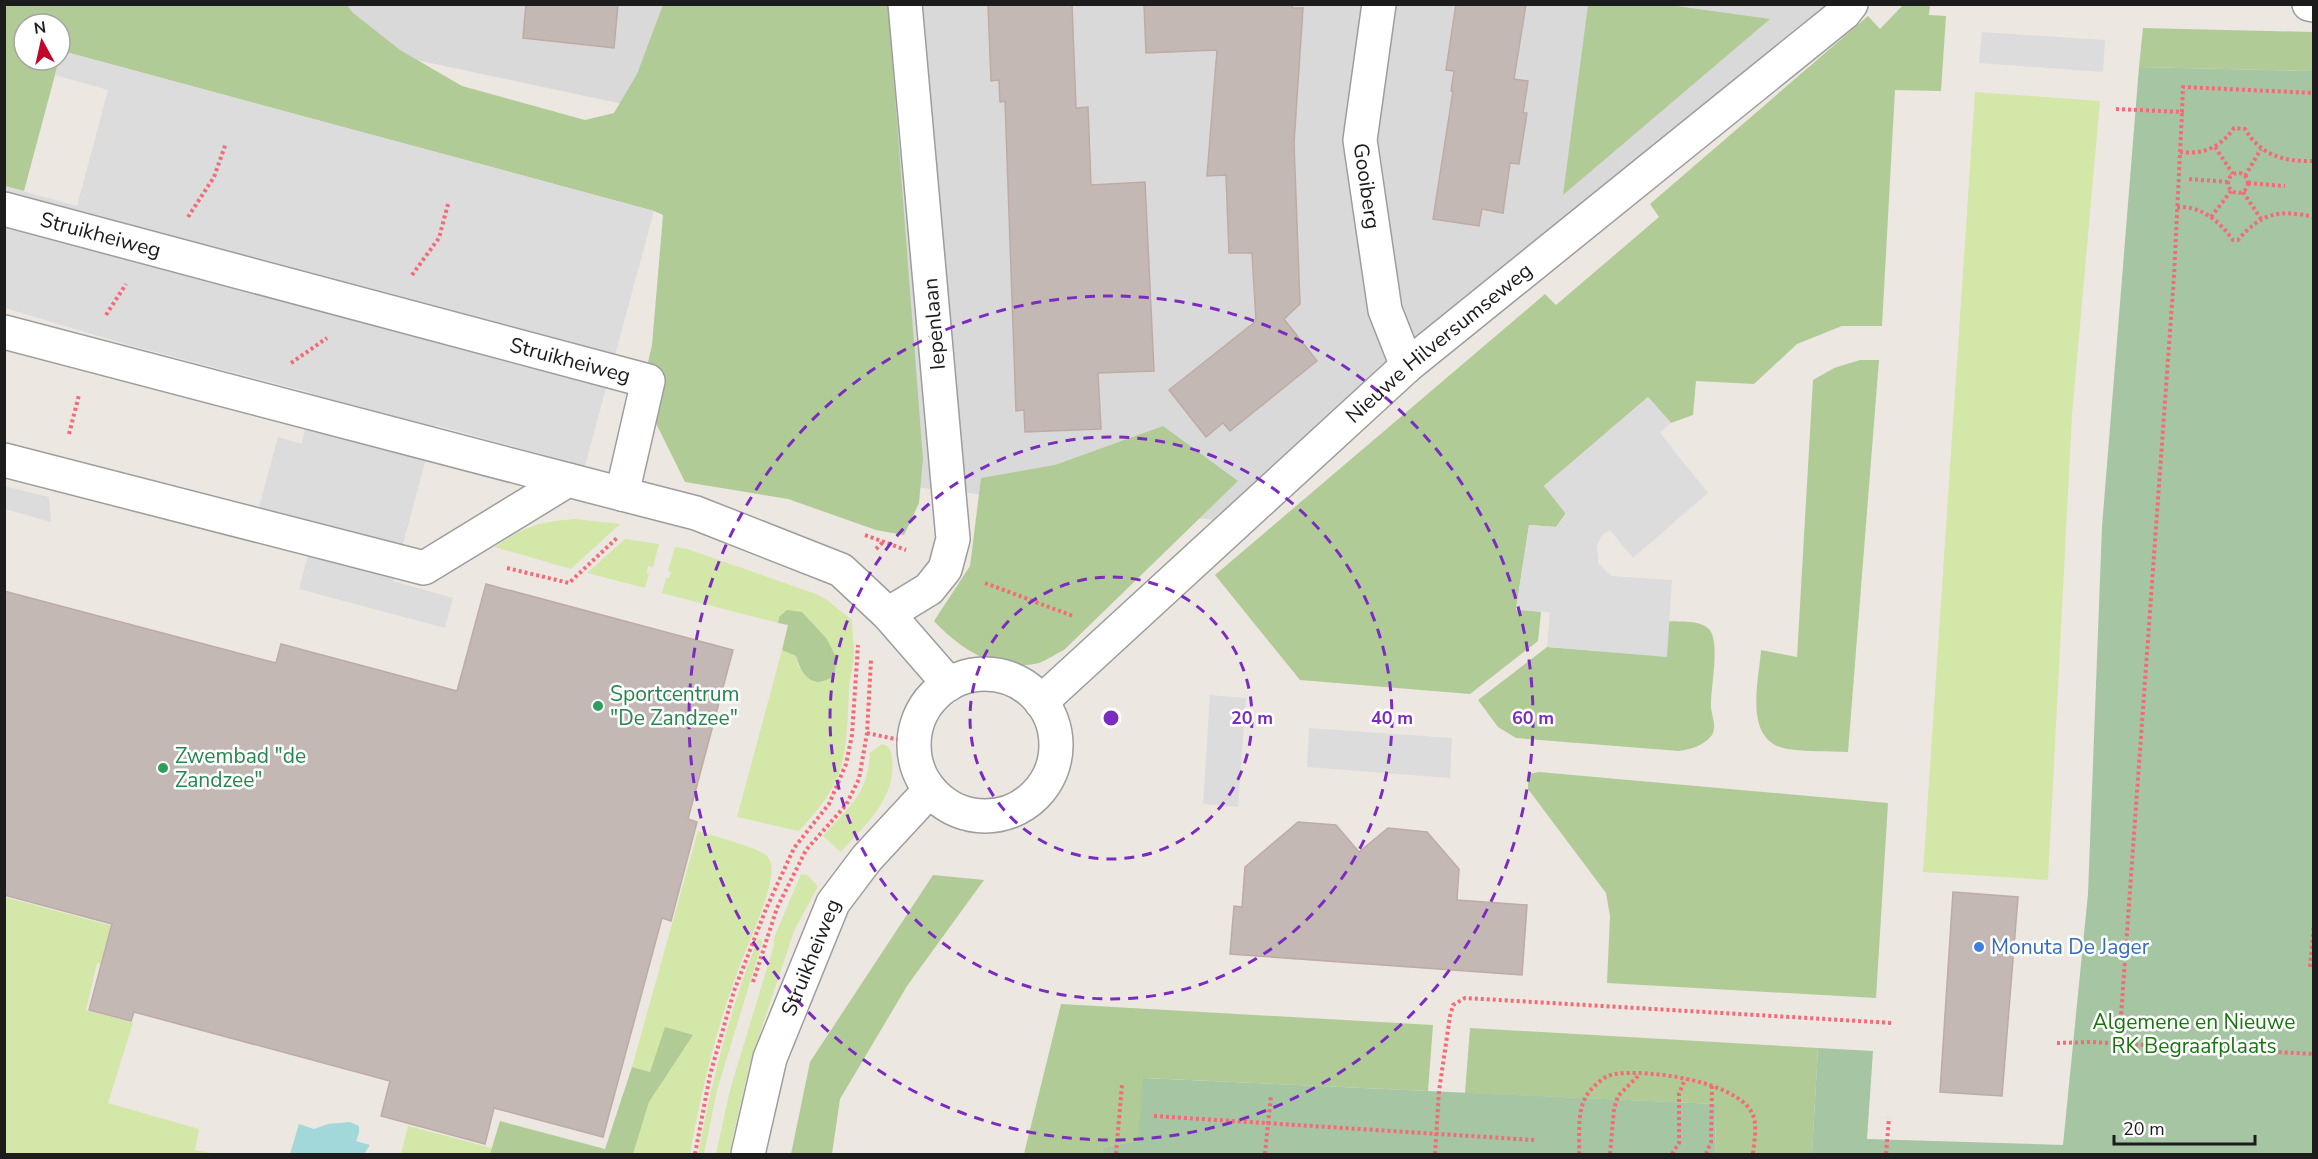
<svg xmlns="http://www.w3.org/2000/svg" width="2318" height="1159" font-family="'Nunito Sans',sans-serif">
<style>
.residential{fill:#dad9d9}
.grass{fill:#d3e7a8}
.forest{fill:#b1cb97}
.cemetery{fill:#a5c5a3}
.parking{fill:#dcdcdc}
.water{fill:#a3d8da}
.building{fill:#c4b8b5;stroke:#beaba4;stroke-width:1.5}
.lines{fill:none;stroke-linecap:round;stroke-linejoin:round}
.minor-casing{stroke:#9d9d9d;stroke-width:36}
.path{stroke:#f56a77;stroke-width:4;stroke-dasharray:3 3;stroke-linecap:butt}
.minor{stroke:#fff;stroke-width:33}
.ring{fill:none;stroke:#7b2cbf;stroke-width:3;stroke-dasharray:10 8}
.leisure-dot{fill:#2e9e5b;stroke:#fff;stroke-width:2}
.shop-dot{fill:#3f7fe0;stroke:#fff;stroke-width:2}
.labels{text-anchor:middle;stroke-width:5;stroke-linejoin:round;paint-order:stroke}
.street-label{font-size:21px;fill:#1c1c1c;stroke:#fff}
.leisure-label{font-size:21px;fill:#27864d;stroke:#fff;text-anchor:start}
.shop-label{font-size:21px;fill:#366cbe;stroke:#fff;text-anchor:start}
.park-label{font-size:21px;fill:#19750e;stroke:#fff}
.centre{fill:#7b2cbf;stroke:#fff;stroke-width:3}
.ring-label{font-size:18px;text-anchor:middle;font-weight:bold;fill:#7b2cbf;stroke:#fff;stroke-width:5;stroke-linejoin:round;paint-order:stroke}
</style>
<rect width="100%" height="100%" fill="#ede7e1"/>
<!-- residential -->
<polygon class="residential" points="159,5 1848,5 1251,524 796,474 754,132"/>
<!-- grass -->
<g class="grass">
<polygon points="1975,92 2100,101 2072,415 2048,880 1923,872"/>
<path d="M575 519 620 524 571 569 495 547C526 526 537 522 575 519Z"/>
<polygon points="625,539 659,544 653,567 648,566 647,573 649,574 645,588 587,573"/>
<path d="M675 547 687 549 816 594 827 600 852 620C852 631 854 642 854 652 854 664 850 676 849 689 846 756 848 779 799 831L737 817 782 650 796 656 798 666 819 682 834 677 837 659 827 639 802 612 779 617 778 623 662 593 666 578H669L671 572 668 571Z"/>
<path d="M882 744C890 746 891 751 892 758 897 799 865 824 841 852L823 836C849 807 868 794 870 753Z"/>
<path d="M698 831C712 836 758 847 767 856 782 870 755 926 749 943 720 1011 703 1082 690 1154H633L649 1102 692 1035 650 1072 632 1067Z"/>
<polygon points="801,874 807,875 818,886 794,931 750,1063 729,1154 716,1154 730,1090 774,945 774,938"/>
<polygon points="4,897 120,928 110,967 97,963 86,1010 133,1023 108,1103 199,1129 195,1150 216,1154 5,1154"/>
<path d="M758 939H761L762 943 717 1090 704 1154H698C712 1080 730 1009 758 939Z"/>
<polygon points="408,1126 492,1148 490,1154 401,1154"/>
</g>
<!-- forest -->
<g class="forest">
<polygon points="4,5 347,5 352,12 400,50 462,86 585,120 614,113 637,74 663,5 888,5 923,459 919,503 904,535 876,530 788,499 685,482 641,393 652,345 663,215 654,211 62,51 60,58 60,24 24,24 24,60 59,60 24,191 5,186"/>
<polygon points="1588,5 1669,5 1770,19 1563,195"/>
<polygon points="1903,5 1930,5 1929,15 1946,16 1941,91 1895,90 1882,326 1842,326 1797,344 1754,384 1696,381 1693,415 1671,423 1648,397 1544,486 1566,513 1556,527 1529,525 1516,609 1541,612 1538,641 1470,694 1300,680 1215,575 1545,294 1556,305 1659,217 1650,204 1868,16 1880,29"/>
<polygon points="2143,28 2313,32 2313,71 2139,67"/>
<path d="M1860 360H1879L1848 752C1828 751 1807 752 1788 749 1742 742 1759 681 1761 650L1797 657 1813 380 1834 368Z"/>
<path d="M1163 426 1238 481 1064 650C1056 654 1047 660 1039 663 997 673 961 650 934 621L970 566 981 478 1055 465Z"/>
<path d="M787 610 802 612 827 639 837 659 834 677C830 678 823 682 819 682 806 682 799 667 796 656L782 650 788 625 778 623 779 617Z"/>
<path d="M1668 621C1680 622 1700 620 1709 629 1721 642 1710 689 1711 708 1712 717 1717 726 1712 735 1704 746 1691 749 1679 751L1516 738 1498 727 1478 700 1547 647 1666 656Z"/>
<polygon points="1539,772 1888,803 1876,998 1607,983 1610,916 1606,893 1528,789 1528,774"/>
<polygon points="933,875 984,880 907,986 840,1099 832,1154 791,1154 810,1062"/>
<polygon points="1061,1004 1433,1025 1428,1091 1144,1078 1139,1141 1103,1147 1102,1154 1024,1154"/>
<polygon points="665,1027 693,1035 649,1102 633,1154 490,1154 500,1121 605,1149 632,1067 650,1072"/>
<polygon points="1470,1028 1818,1048 1812,1154 1715,1154 1716,1104 1465,1093"/>
</g>
<!-- cemetery -->
<g class="cemetery">
<polygon points="2139,67 2313,71 2313,1154 1812,1154 1818,1048 1873,1051 1867,1139 2063,1145 2088,894 2102,527"/>
<polygon points="1143,1078 1716,1104 1715,1154 1102,1154 1103,1147 1138,1141"/>
</g>
<!-- parking -->
<g class="parking">
<polygon points="1982,32 2105,40 2103,72 1979,63"/>
<polygon points="62,51 654,211 585,466 435,425 393,581 453,598 445,628 299,589 316,526 258,511 278,437 302,444 312,393 125,344 5,308 4,186 77,206 108,90 55,75"/>
<polygon points="1648,397 1671,423 1660,433 1708,493 1633,558 1610,530 1602,535 1597,545 1598,558 1598,563 1611,576 1672,580 1667,657 1547,647 1550,612 1516,610 1529,525 1556,527 1566,514 1544,486"/>
<polygon points="4,486 49,497 51,522 5,509"/>
<polygon points="1210,695 1246,698 1238,807 1203,804"/>
<polygon points="1309,728 1452,738 1450,778 1307,767"/>
</g>
<!-- water -->
<polygon class="water" points="350,1122 359,1126 359,1133 356,1141 370,1145 364,1154 290,1154 299,1124 314,1129 328,1124"/>
<!-- building -->
<g class="building">
<polygon points="526,4 618,4 614,48 523,38"/>
<polygon points="988,4 1072,4 1076,108 1088,107 1091,185 1145,182 1154,371 1098,373 1101,429 1025,432 1024,410 1016,411 1005,101 1000,102 999,80 991,81"/>
<polygon points="1144,4 1293,4 1292,8 1303,8 1294,143 1300,304 1284,319 1317,361 1230,431 1223,423 1206,437 1169,390 1256,321 1252,253 1229,253 1226,175 1207,176 1217,50 1146,53"/>
<polygon points="1456,4 1526,4 1514,79 1528,81 1523,113 1527,113 1519,164 1510,163 1503,213 1482,209 1479,226 1433,219 1453,91 1451,91 1454,71 1446,70"/>
<polygon points="486,584 733,650 688,819 697,822 671,921 662,918 603,1137 494,1108 485,1144 381,1116 390,1081 134,1012 131,1021 89,1010 112,924 4,895 4,591 276,663 281,644 457,691"/>
<polygon points="1298,822 1336,825 1359,852 1388,828 1427,832 1459,869 1457,900 1527,905 1522,975 1230,954 1234,906 1242,907 1245,867"/>
<polygon points="1953,892 2018,897 2002,1096 1940,1092"/>
</g>
<g class="lines">
<!-- minor casing -->
<g class="minor-casing">
<g id="minor">
<path id="s1" d="M1379 4 1360 140 1385 310 1407 366"/>
<polyline points="2309,4 2314,5"/>
<path id="s2" d="M4 209 648 381 622 494 696 513 841 570 888 614 949 684"/>
<polyline points="4,332 568,480"/>
<polyline points="4,460 424,568 568,480 622,494"/>
<polyline points="888,614 929,589 945,569 953,539 905,4"/>
<circle cx="985" cy="745" r="71"/>
<path id="s3" d="M1041 702 1407 366 1844 13 1851 4"/>
<path id="s4" d="M748 1154 770 1058 833 903 867 858 930 790"/>
</g>
</g>
<!-- path -->
<g class="path">
<polyline points="2116,109 2182,112 2183,87 2314,93"/>
<polyline points="2215,147 2233,174"/>
<path d="M2180 152C2203 155 2221 147 2234 128L2245 129C2260 155 2284 162 2314 161"/>
<circle cx="2238" cy="183" r="10"/>
<polyline points="2245,176 2261,149"/>
<polyline points="2189,179 2228,182"/>
<polyline points="2248,183 2285,186"/>
<polyline points="2243,192 2261,219"/>
<path d="M2177 207C2202 206 2219 221 2233 240H2238C2261 213 2279 209 2314 217"/>
<polyline points="188,217 214,177 226,143"/>
<polyline points="2211,217 2231,191"/>
<polyline points="412,275 439,238 448,204"/>
<polyline points="106,315 126,284"/>
<polyline points="291,363 327,338"/>
<polyline points="69,434 79,395"/>
<polyline points="865,535 906,550"/>
<polyline points="876,549 884,541"/>
<polyline points="507,568 569,583 618,537"/>
<polyline points="985,583 1073,616"/>
<polyline points="867,733 914,743"/>
<polyline points="2314,922 2310,967 2314,967"/>
<polyline points="753,982 777,908 806,850 846,805 859,779 867,733 871,660"/>
<polyline points="2057,1043 2091,1042 2314,1054"/>
<polyline points="2119,1044 2174,276 2182,112"/>
<polyline points="1154,1116 1534,1140"/>
<polyline points="695,1154 710,1075 734,991 766,909 794,848 829,804 846,764 852,735 858,645"/>
<polyline points="1116,1154 1122,1085"/>
<polyline points="1265,1154 1271,1095"/>
<polyline points="1435,1154 1439,1091 1450,1016 1453,1005 1465,998 1893,1023"/>
<path d="M1579 1154C1580 1135 1576 1108 1589 1092 1596 1084 1605 1075 1615 1074 1648 1069 1736 1081 1752 1113 1758 1124 1754 1142 1753 1154"/>
<polyline points="1610,1154 1614,1109 1618,1096 1640,1074"/>
<polyline points="1672,1154 1679,1143 1679,1094 1685,1079"/>
<polyline points="1706,1154 1711,1142 1712,1086"/>
<polyline points="1886,1154 1889,1118"/>
</g>
<!-- minor -->
<use href="#minor" class="minor"/>
</g>
<!-- distance rings -->
<g class="ring">
<circle cx="1111" cy="718" r="141"/>
<circle cx="1111" cy="718" r="281"/>
<circle cx="1111" cy="718" r="422"/>
</g>
<!-- markers -->
<g class="leisure-dot">
<circle cx="598" cy="706" r="6"/>
<circle cx="163" cy="768" r="6"/>
</g>
<circle class="shop-dot" cx="1979" cy="947" r="6"/>
<g class="labels">
<!-- street labels -->
<g class="street-label">
<text dy="7" stroke="none"><textPath href="#s1" startOffset="184">Gooiberg</textPath></text>
<text dy="7" stroke="none"><textPath href="#s2" startOffset="100">Struikheiweg</textPath></text>
<text transform="translate(934 324) rotate(-95)" y="7">Iepenlaan</text>
<text dy="7" stroke="none"><textPath href="#s3" startOffset="536">Nieuwe Hilversumseweg</textPath></text>
<text dy="7" stroke="none"><textPath href="#s2" startOffset="586">Struikheiweg</textPath></text>
<text dy="7" stroke="none"><textPath href="#s4" startOffset="207">Struikheiweg</textPath></text>
</g>
<!-- leisure labels -->
<g class="leisure-label">
<text x="610" y="701">Sportcentrum<tspan x="610" dy="24">"De Zandzee"</tspan></text>
<text x="175" y="763">Zwembad "de<tspan x="175" dy="24">Zandzee"</tspan></text>
</g>
<!-- shop labels -->
<g class="shop-label">
<text x="1991" y="954">Monuta De Jager</text>
</g>
<!-- park labels -->
<g class="park-label">
<text x="2194" y="1029">Algemene en Nieuwe<tspan x="2194" dy="24">RK Begraafplaats</tspan></text>
</g>
</g>
<circle cx="1111" cy="718" r="9" class="centre"/>
<g class="ring-label">
<text x="1252" y="724">20 m</text>
<text x="1392" y="724">40 m</text>
<text x="1533" y="724">60 m</text>
</g>
<!-- border -->
<rect width="2318" height="1159" fill="none" stroke="#1c1c1c" stroke-width="12"/>
<!-- north arrow -->
<g transform="translate(42 42) rotate(352)"><circle r="28" fill="#ffffff" stroke="#a4a4a4" stroke-width="1.5"/>
<path d="M0-4.5L10 22L0 15L-10 22Z" fill="#c2062a"/>
<text y="-9" font-size="16" font-weight="bold" text-anchor="middle" fill="#1c1c1c">N</text>
</g>
<!-- scale -->
<path d="M2114 1135v9h141v-9" fill="none" stroke="#1c1c1c" stroke-width="3"/>
<text x="2123" y="1135" font-size="18" fill="#1c1c1c" stroke="#ffffff" stroke-width="4.5" paint-order="stroke">20 m</text>
</svg>
